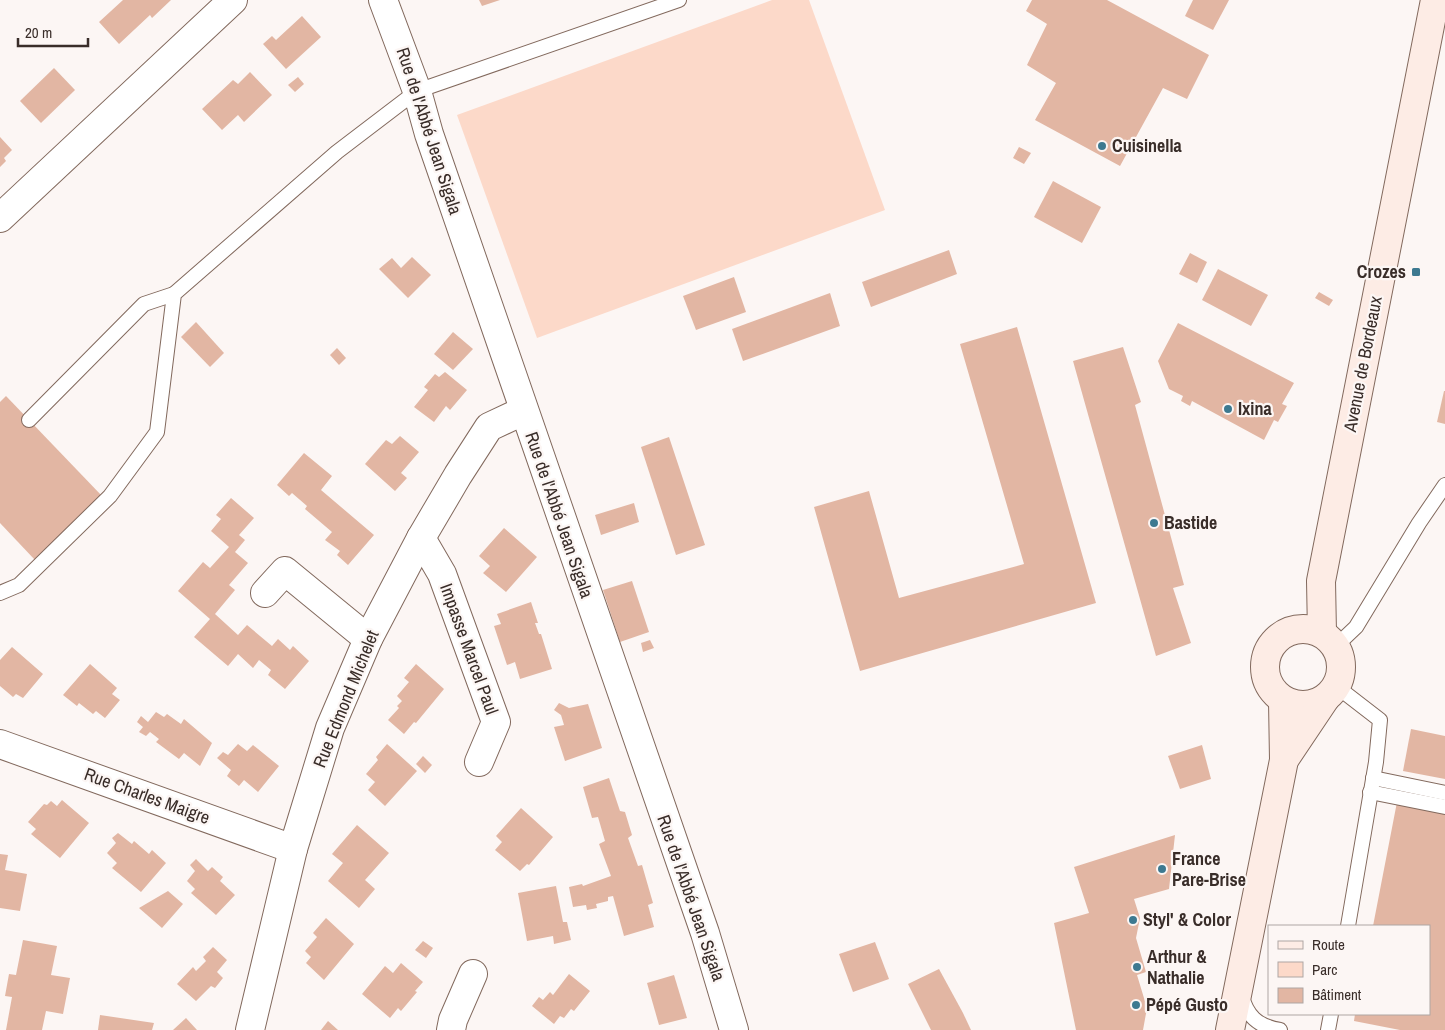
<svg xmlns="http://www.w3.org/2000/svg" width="1445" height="1030" font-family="'Archivo Narrow',sans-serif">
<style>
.green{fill:#fcd9c9}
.building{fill:#e2b6a3}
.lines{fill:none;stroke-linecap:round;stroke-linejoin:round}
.lane-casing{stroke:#82695d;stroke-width:16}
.street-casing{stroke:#82695d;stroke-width:30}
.secondary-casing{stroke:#82695d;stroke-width:30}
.lane{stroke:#fff;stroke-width:14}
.street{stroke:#fff;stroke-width:28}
.secondary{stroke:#fdece5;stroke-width:28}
.poi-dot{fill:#3d7990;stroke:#fcf6f4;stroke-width:2}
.labels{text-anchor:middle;stroke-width:4.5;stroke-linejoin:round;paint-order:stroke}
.street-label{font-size:18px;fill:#392d29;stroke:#fcf6f4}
.poi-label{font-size:18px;font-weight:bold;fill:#392d29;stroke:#fcf6f4;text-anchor:start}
</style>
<rect width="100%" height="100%" fill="#fcf6f4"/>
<!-- green -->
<polygon class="green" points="772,0 809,0 885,210 537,338 457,115"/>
<!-- building -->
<g class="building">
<polygon points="123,0 171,0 152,18 150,15 119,44 99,22"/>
<polygon points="479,0 500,0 482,6"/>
<polygon points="1032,0 1107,0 1209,55 1187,99 1163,88 1120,166 1035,120 1056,83 1027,65 1047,24 1026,11"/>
<polygon points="1193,0 1229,0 1213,30 1185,16"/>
<polygon points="302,16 321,37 286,69 263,44 272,36 276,40"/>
<polygon points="54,68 75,90 41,123 20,101"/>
<polygon points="250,72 272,95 244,122 238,115 222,130 202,109 233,80 238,84"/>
<polygon points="298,77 304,84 295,92 288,85"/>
<polygon points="0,137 12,150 4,158 6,161 0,167"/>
<polygon points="1019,147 1031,153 1024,164 1013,158"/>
<polygon points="1053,181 1101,207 1082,243 1034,217"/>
<polygon points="949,250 957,274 871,307 862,282"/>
<polygon points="1190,253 1207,262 1197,283 1179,274"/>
<polygon points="412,257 431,275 408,298 379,269 392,258 401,268"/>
<polygon points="1218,269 1268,295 1251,326 1202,300"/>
<polygon points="734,277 746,312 696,330 683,296"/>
<polygon points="1319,292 1333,300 1329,306 1315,298"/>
<polygon points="830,293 840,326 743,361 732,329"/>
<polygon points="196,322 224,353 210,367 181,337"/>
<polygon points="1178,323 1294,383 1282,404 1287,406 1278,422 1274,420 1264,440 1192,401 1190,406 1181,401 1183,396 1169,389 1158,361"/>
<polygon points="1017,327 1096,603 860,671 814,507 869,491 899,598 1024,564 960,344"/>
<polygon points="453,332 473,349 453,370 434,354"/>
<polygon points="1123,347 1141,402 1135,405 1184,585 1173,588 1191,643 1156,656 1073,361"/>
<polygon points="337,348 346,358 339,365 330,355"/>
<polygon points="445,372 467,390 450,410 446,406 434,422 414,407 428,390 424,387 435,374 439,377"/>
<polygon points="1444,391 1445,391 1445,424 1437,422"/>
<polygon points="6,396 102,496 35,560 0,523 0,402"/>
<polygon points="400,436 419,452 401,473 407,478 395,491 365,464 386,440 392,444"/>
<polygon points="669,437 705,545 676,555 641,447"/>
<polygon points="304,453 332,476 321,490 374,535 348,565 337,555 340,551 325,540 332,532 305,509 307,506 292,493 289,496 277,485"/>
<polygon points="231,498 254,518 239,535 245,540 235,552 248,563 229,585 235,590 215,614 238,635 247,625 272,646 278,639 290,650 293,646 309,661 285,689 268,675 271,670 259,660 253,668 238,654 228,666 194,637 210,619 178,591 203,562 210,568 229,547 211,531 221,519 216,515"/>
<polygon points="634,503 639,522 601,535 595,515"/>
<polygon points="504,528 537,557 506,592 483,573 490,566 479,556"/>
<polygon points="632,581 649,632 620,642 603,590"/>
<polygon points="531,602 538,623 535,623 539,634 541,634 552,669 520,679 515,662 507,665 494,626 501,624 497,614"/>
<polygon points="650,640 654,648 643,652 641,643"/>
<polygon points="12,647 43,674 23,698 16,694 13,697 0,686 0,660"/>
<polygon points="90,664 117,688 112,694 120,700 105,718 96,711 93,714 79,703 77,706 63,695"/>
<polygon points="416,664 444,689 416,723 414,722 404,734 388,720 399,708 397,706 402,701 397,696 409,682 404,678"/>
<polygon points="559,703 569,708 588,704 602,748 565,761 554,727 564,725 561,715 554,710"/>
<polygon points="156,712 164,717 167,714 181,724 184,719 212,743 200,766 184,753 179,759 156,742 159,739 150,732 146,736 139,732 143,727 137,722 141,716 148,722"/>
<polygon points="1411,729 1445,736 1445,779 1403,771"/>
<polygon points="238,744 247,751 253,745 279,766 258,792 244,780 239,786 227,776 231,770 217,758 223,752 228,755"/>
<polygon points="387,744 417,771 385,806 368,790 375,782 366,774 378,760 376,757"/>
<polygon points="1202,745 1211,779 1180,789 1168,756"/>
<polygon points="423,756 432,765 425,773 416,764"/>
<polygon points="609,778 620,811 625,812 632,835 628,838 638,866 642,865 653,903 648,905 654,927 624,936 613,896 608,897 608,901 596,904 597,908 587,910 586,905 573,907 569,887 582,884 583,886 611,876 599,844 605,841 598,817 592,818 583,787"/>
<polygon points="62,800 89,823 60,858 31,834 36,829 28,822 44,804 47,805 51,801 57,806"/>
<polygon points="1397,802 1445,812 1445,1030 1400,1030 1354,1021 1355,1014 1429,1014 1429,926 1373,926"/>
<polygon points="521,808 553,837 529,865 527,864 520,871 495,850 502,842 496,836"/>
<polygon points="357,825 389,853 365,880 375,889 359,908 328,881 343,863 332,854"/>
<polygon points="118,833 132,844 134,841 149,854 152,850 166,863 141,892 112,868 117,863 107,853 116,843 112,838"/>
<polygon points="1175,835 1169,889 1134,899 1140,918 1136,938 1146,972 1137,975 1147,1008 1143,1030 1076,1030 1054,923 1089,913 1074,867"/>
<polygon points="0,854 8,855 5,870 27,874 20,911 0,908"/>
<polygon points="196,859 208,871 212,867 223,877 220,881 235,895 216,915 191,893 195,889 187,881 195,871 190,865"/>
<polygon points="556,886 563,922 567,922 571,940 554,944 553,936 527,941 518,893"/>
<polygon points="168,891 183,904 162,928 139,908"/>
<polygon points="326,918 354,944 324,980 306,963 311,957 305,951 317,937 313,933"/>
<polygon points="23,940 57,946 51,975 70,978 63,1014 46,1011 42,1030 6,1030 12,997 5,996 9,974 16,975"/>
<polygon points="423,941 433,948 426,958 415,950"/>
<polygon points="875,942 889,979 853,992 839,954"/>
<polygon points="213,947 227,960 217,972 223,978 215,988 211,986 196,1001 177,984 193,967 196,971 206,961 203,957"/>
<polygon points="401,963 423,982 415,991 417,992 401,1011 398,1008 390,1018 362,994 385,966 393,973"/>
<polygon points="939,969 963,1013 971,1030 931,1030 908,984"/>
<polygon points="569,974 590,991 574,1011 571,1009 564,1018 560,1016 554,1024 532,1006 539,997 543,1000 550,992 553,995"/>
<polygon points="674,975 687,1018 659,1025 647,983"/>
<polygon points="100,1015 154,1023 152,1030 98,1030"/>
<polygon points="186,1018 197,1030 173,1030"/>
<polygon points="328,1021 338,1030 321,1030"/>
</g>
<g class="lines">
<!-- lane casing -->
<g class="lane-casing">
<g id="lane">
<polyline points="29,420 144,304 174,294"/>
<polyline points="0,593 19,585 110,496 157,432 174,294 337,152 417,91 679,0"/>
<polyline points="1336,646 1356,627 1419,523 1445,485"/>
<polyline points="1336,686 1380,720 1376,762 1348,926"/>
<polyline points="1373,778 1445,793"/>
<polyline points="1370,792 1445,807"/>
<path d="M1241 994C1247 1016 1257 1026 1280 1030"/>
<polyline points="1328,1030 1331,1014"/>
</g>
</g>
<!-- street casing -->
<g class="street-casing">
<g id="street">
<polyline points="383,0 417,91 429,134 705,933 734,1030"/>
<polyline points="0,218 233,0"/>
<polyline points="421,538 442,574 496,722 479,762"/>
<polyline points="265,593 285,571 368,639"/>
<polyline points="0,744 293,849"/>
<polyline points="250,1030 293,849 330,728 368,639 421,538 458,475 489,427 523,411"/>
<polyline points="451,1030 453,1020 473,974"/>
</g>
</g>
<!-- secondary casing -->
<g class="secondary-casing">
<g id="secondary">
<circle cx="1303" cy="667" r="38"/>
<polyline points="1322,633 1321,581 1435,0"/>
<polyline points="1284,760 1325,699"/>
<polyline points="1230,1030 1284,760 1283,701"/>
</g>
</g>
<!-- lane -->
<use href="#lane" class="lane"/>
<!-- street -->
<use href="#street" class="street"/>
<!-- secondary -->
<use href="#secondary" class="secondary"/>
</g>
<!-- markers -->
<g class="poi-dot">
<circle cx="1102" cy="146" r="5"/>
<rect x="1411" y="267" width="10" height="10" rx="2.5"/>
<circle cx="1228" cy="409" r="5"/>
<circle cx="1154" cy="523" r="5"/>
<circle cx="1162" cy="869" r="5"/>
<circle cx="1133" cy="920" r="5"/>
<circle cx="1137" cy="967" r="5"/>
<circle cx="1136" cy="1005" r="5"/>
</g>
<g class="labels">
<!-- street labels -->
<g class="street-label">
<text transform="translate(429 131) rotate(72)" y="6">Rue de l'Abbé Jean Sigala</text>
<text transform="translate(1363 364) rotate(-79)" y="6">Avenue de Bordeaux</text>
<text transform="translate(559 515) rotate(71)" y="6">Rue de l'Abbé Jean Sigala</text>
<text transform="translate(469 649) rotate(70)" y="6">Impasse Marcel Paul</text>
<text transform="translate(346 699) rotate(-68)" y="6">Rue Edmond Michelet</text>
<text transform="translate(147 796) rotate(20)" y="6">Rue Charles Maigre</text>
<text transform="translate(691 898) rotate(71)" y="6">Rue de l'Abbé Jean Sigala</text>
</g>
<!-- poi labels -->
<g class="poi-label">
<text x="1112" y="152">Cuisinella</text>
<text x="1406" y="278" text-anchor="end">Crozes</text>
<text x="1238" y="415">Ixina</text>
<text x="1164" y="529">Bastide</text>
<text x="1172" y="865">France<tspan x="1172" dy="21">Pare-Brise</tspan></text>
<text x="1143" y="926">Styl' &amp; Color</text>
<text x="1147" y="963">Arthur &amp;<tspan x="1147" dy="21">Nathalie</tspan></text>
<text x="1146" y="1011">Pépé Gusto</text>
</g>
</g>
<!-- legend -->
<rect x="1268" y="925" width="162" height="90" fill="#fcf6f4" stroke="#aea6a3"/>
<rect x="1278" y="941" width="25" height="8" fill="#fdece5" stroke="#aea6a3"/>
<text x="1312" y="950" font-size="15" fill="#392d29">Route</text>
<rect x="1278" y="962" width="25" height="15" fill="#fcd9c9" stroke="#aea6a3"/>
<text x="1312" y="975" font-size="15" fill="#392d29">Parc</text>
<rect x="1278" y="988" width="25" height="15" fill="#e2b6a3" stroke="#aea6a3"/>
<text x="1312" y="1000" font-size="15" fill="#392d29">Bâtiment</text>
<!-- scale -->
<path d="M18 38v8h70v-8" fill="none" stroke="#392d29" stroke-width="2.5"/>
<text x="25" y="38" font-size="15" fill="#392d29" stroke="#fcf6f4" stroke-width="4" paint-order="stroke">20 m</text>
</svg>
